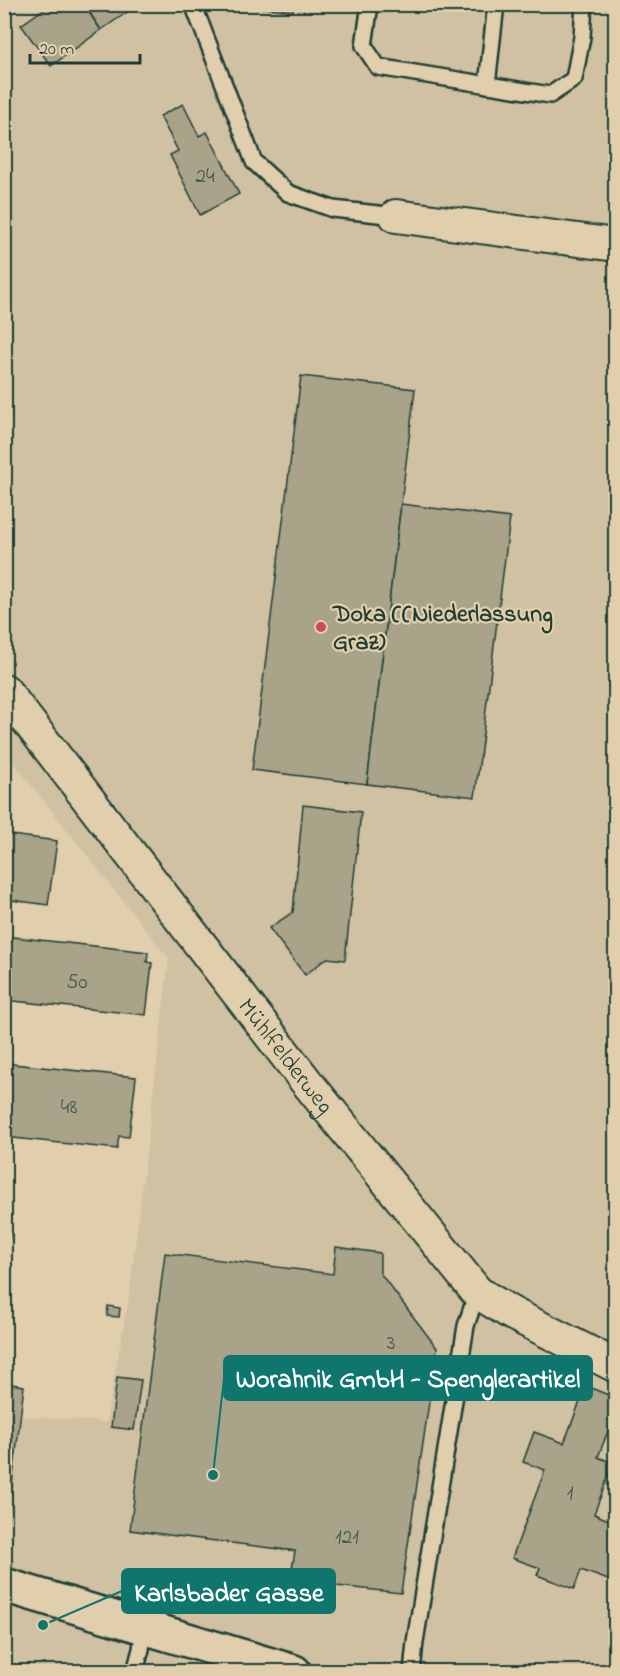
<svg xmlns="http://www.w3.org/2000/svg" width="620" height="1676" font-family="'Indie Flower',sans-serif">
<style>
.built{fill:#d0c1a2}
.building{fill:#a8a389;stroke:#1f3d34;stroke-width:1.5}
.lines{fill:none;stroke-linecap:round;stroke-linejoin:round}
.lane-casing{stroke:#1f3d34;stroke-width:20}
.street-casing{stroke:#1f3d34;stroke-width:36}
.secondary-casing{stroke:#1f3d34;stroke-width:38}
.lane{stroke:#e1ceac;stroke-width:15}
.street{stroke:#e1ceac;stroke-width:32}
.secondary{stroke:#e1ceac;stroke-width:33}
.poi-dot{fill:#d1495b;stroke:#e1ceac;stroke-width:2}
.labels{text-anchor:middle;stroke-width:4.5;stroke-linejoin:round;paint-order:stroke}
.number-label{font-size:21px;fill:#415649}
.poi-label{font-size:24px;font-weight:bold;fill:#1f3d34;stroke:#e1ceac;text-anchor:start}
.street-label{font-size:24px;fill:#1f3d34;stroke:#e1ceac}
.leader{fill:none;stroke:#0f766e;stroke-width:2}
.callout-dot{fill:#0f766e;stroke:#e1ceac;stroke-width:2}
.callout{fill:#0f766e;stroke:#0f766e;stroke-width:2}
.callout-label{font-size:26px;text-anchor:middle;font-weight:bold;fill:#fff}
</style>
<rect width="100%" height="100%" fill="#e1ceac"/>
<filter id="ink" filterUnits="userSpaceOnUse"><feTurbulence type="fractalNoise" baseFrequency=".0167" numOctaves="2"/><feDisplacementMap in="SourceGraphic" scale="12" xChannelSelector="R" yChannelSelector="G"/><feConvolveMatrix kernelMatrix="1 2 1 2 8 2 1 2 1" color-interpolation-filters="sRGB"/></filter>
<g filter="url(#ink)">
<!-- built -->
<polygon class="built" points="5,5 615,5 615,1671 5,1671 4,1415 106,1422 129,1297 169,959 5,752"/>
<!-- building -->
<g class="building">
<polygon points="51,4 83,4 101,30 51,66 21,25"/>
<polygon points="84,4 139,4 101,30"/>
<polygon points="258,4 294,4 293,11 257,7"/>
<polygon points="183,104 199,136 207,132 239,194 200,215 170,155 178,151 160,116"/>
<polygon points="301,376 415,389 367,784 252,770"/>
<polygon points="401,504 510,518 475,797 367,784"/>
<polygon points="303,805 361,812 345,960 327,958 305,975 269,928 293,912"/>
<polygon points="4,834 57,841 48,905 4,899"/>
<polygon points="4,936 148,952 147,962 152,963 146,1015 4,1000"/>
<polygon points="4,1063 136,1077 129,1137 119,1136 117,1149 4,1137"/>
<polygon points="4,1232 10,1233 5,1277 4,1277"/>
<polygon points="336,1247 380,1253 380,1273 437,1348 401,1593 290,1581 295,1551 130,1530 165,1253 333,1274"/>
<polygon points="108,1306 120,1308 119,1317 107,1316"/>
<polygon points="117,1377 141,1380 134,1430 111,1427"/>
<polygon points="4,1383 24,1386 16,1453 4,1452"/>
<polygon points="586,1386 616,1398 616,1410 598,1457 613,1463 594,1514 616,1523 616,1583 581,1570 574,1589 537,1575 540,1568 512,1558 545,1470 523,1462 534,1432 564,1443"/>
<polygon points="4,1452 16,1453 7,1523 4,1522"/>
</g>
<g class="lines">
<!-- lane casing -->
<g class="lane-casing">
<g id="lane">
<polyline points="193,4 254,162 288,193 333,209 396,216"/>
<polyline points="370,4 364,46 378,67 550,95 574,79 582,37 584,4"/>
<polyline points="487,85 496,4"/>
<polyline points="135,1672 141,1649 144,1627"/>
<polyline points="412,1672 415,1642 466,1326 477,1292"/>
</g>
</g>
<!-- street casing -->
<g class="street-casing">
<g id="street">
<polyline points="396,216 616,245"/>
<path id="s1" d="M4 690 305 1080 477 1292 511 1313 616 1366"/>
</g>
</g>
<!-- secondary casing -->
<g class="secondary-casing">
<polyline id="secondary" points="4,1585 294,1672"/>
</g>
<!-- lane -->
<use href="#lane" class="lane"/>
<!-- street -->
<use href="#street" class="street"/>
<!-- secondary -->
<use href="#secondary" class="secondary"/>
</g>
</g>
<!-- markers -->
<circle class="poi-dot" cx="321" cy="627" r="6"/>
<g class="labels">
<!-- number labels -->
<g class="number-label">
<text x="205" y="182">24</text>
<text x="77" y="988">50</text>
<text x="69" y="1113">48</text>
<text x="391" y="1349">3</text>
<text x="570" y="1499">1</text>
<text x="347" y="1543">121</text>
</g>
<!-- poi labels -->
<g class="poi-label">
<text x="333" y="621">Doka ((Niederlassung<tspan x="333" dy="28">Graz)</tspan></text>
</g>
<!-- street labels -->
<g class="street-label">
<text dy="8" stroke="none"><textPath href="#s1" startOffset="462">Mühlfelderweg</textPath></text>
</g>
</g>
<!-- callouts -->
<path class="leader" d="M213 1475L224 1378M43 1625L122 1591"/>
<g class="callout-dot">
<circle cx="213" cy="1475" r="6"/>
<circle cx="43" cy="1625" r="6"/>
</g>
<g class="callout">
<rect x="224" y="1356" width="368" height="44" rx="6"/>
<rect x="122" y="1569" width="213" height="44" rx="6"/>
</g>
<g class="callout-label">
<text x="408" y="1387">Worahnik GmbH - Spenglerartikel</text>
<text x="229" y="1601">Karlsbader Gasse</text>
</g>
<!-- margin -->
<rect width="620" height="1676" fill="none" stroke="#e1ceac" stroke-width="24"/>
<rect x="12" y="12" width="596" height="1652" fill="none" stroke="#1f3d34" stroke-width="2" filter="url(#ink)"/>
<!-- scale -->
<path d="M30 54v9h110v-9" fill="none" stroke="#1f3d34" stroke-width="3"/>
<text x="39" y="54" font-size="18" fill="#1f3d34" stroke="#e1ceac" stroke-width="4.5" paint-order="stroke">20 m</text>
</svg>
